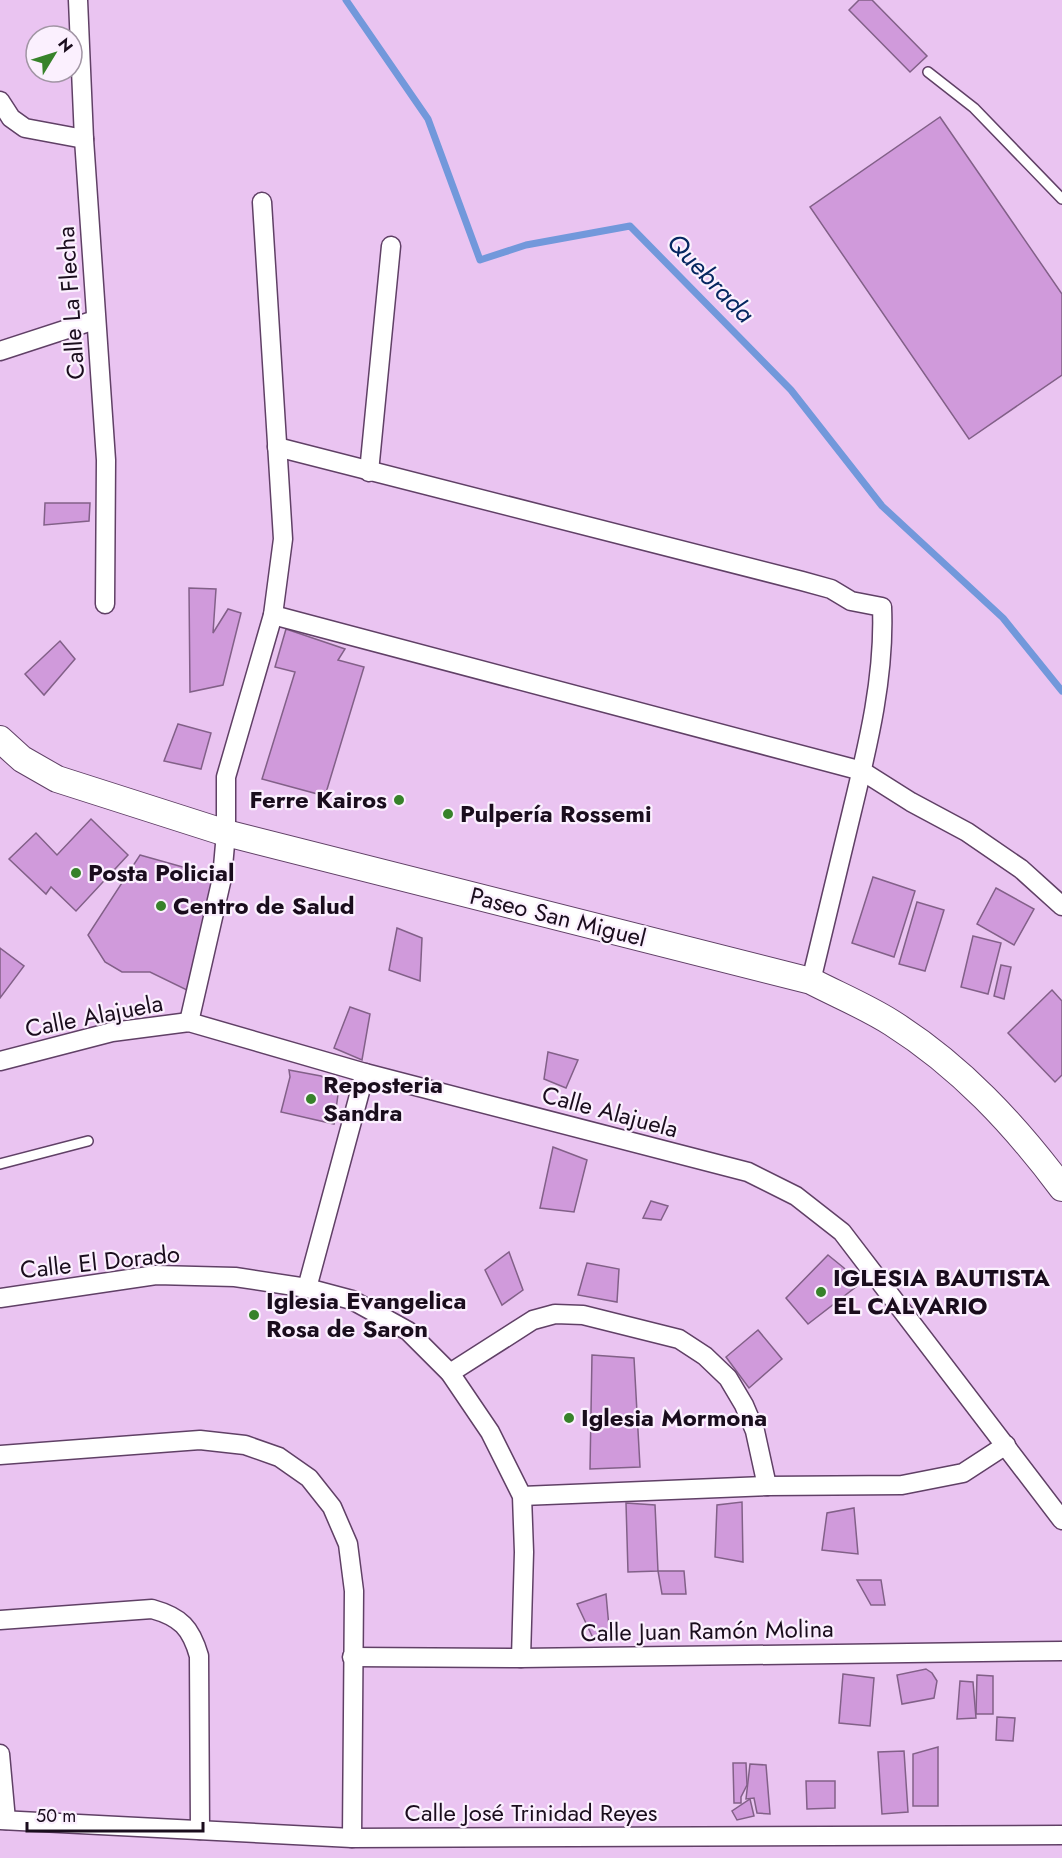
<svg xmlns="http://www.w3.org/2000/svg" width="1062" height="1858" font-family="Jost,sans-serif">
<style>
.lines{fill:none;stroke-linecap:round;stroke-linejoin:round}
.stream{stroke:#7298db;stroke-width:7}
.building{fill:#d09adb;stroke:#826088;stroke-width:1.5}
.lane-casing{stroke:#604066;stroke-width:12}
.street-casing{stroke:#604066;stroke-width:21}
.secondary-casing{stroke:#604066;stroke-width:28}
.lane{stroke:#fff;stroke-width:9}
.street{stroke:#fff;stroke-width:18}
.secondary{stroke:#fff;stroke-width:26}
.poi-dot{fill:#37822a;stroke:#fbf0fe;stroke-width:2}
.labels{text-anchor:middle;stroke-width:4.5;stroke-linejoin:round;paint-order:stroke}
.street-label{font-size:24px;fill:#1a0d1d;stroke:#fbf0fe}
.poi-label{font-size:24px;font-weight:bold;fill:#1a0d1d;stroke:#fbf0fe;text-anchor:start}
.water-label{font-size:26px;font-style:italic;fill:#062761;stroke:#fbf0fe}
</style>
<rect width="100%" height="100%" fill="#eac4f1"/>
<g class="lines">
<!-- stream -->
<polyline class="stream" points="346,0 428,119 480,260 526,245 630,226 791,390 882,506 1003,618 1062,691"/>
</g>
<!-- building -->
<g class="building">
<polygon points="859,0 872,0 927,56 910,72 849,10"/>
<polygon points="940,117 1062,294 1062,375 969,439 810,207"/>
<polygon points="45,503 90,503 89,521 44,525"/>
<polygon points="189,588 216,589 213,633 228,609 241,613 223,685 190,692"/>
<polygon points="286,629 345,649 338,660 364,667 325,796 262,779 295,672 275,667"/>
<polygon points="60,641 75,659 44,695 25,674"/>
<polygon points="178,724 211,733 201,769 164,761"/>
<polygon points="91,819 128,855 76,911 51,887 46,894 9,859 36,833 57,855"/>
<polygon points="140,855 222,878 195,994 150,972 122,972 105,962 88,935"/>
<polygon points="873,877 915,891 894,957 852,943"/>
<polygon points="996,888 1034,909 1014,945 977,924"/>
<polygon points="917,902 944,910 925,971 899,964"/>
<polygon points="397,928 422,938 420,981 389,970"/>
<polygon points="973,936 1001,943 988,994 961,987"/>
<polygon points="0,948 24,966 0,998"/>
<polygon points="1001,965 1011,967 1004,999 994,996"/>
<polygon points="1052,990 1062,1001 1062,1075 1055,1082 1008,1033"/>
<polygon points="350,1007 370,1014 362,1060 334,1048"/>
<polygon points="548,1052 578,1060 566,1088 544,1079"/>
<polygon points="289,1070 321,1076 339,1087 334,1124 281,1112 290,1077"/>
<polygon points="553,1147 587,1160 574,1212 540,1208"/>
<polygon points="651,1201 668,1206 661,1220 643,1218"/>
<polygon points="509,1252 523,1290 502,1305 485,1270"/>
<polygon points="828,1255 844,1268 857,1286 808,1324 786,1298"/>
<polygon points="587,1263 619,1269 617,1302 578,1295"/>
<polygon points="758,1330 782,1359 749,1388 726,1357"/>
<polygon points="592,1355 634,1358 640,1467 590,1469"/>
<polygon points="742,1502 743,1562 715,1557 717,1505"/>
<polygon points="626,1503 655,1505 658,1571 628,1572"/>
<polygon points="854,1508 858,1554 822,1550 827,1513"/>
<polygon points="658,1571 684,1571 686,1594 662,1594"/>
<polygon points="857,1580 881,1580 885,1605 871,1605"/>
<polygon points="606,1594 610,1638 593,1638 577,1604"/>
<polygon points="926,1669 932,1673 937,1681 934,1698 902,1704 897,1675"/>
<polygon points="843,1674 874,1678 870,1726 839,1723"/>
<polygon points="977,1675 993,1676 993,1714 976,1714"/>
<polygon points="960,1681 973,1682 976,1718 957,1719"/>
<polygon points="997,1717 1015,1718 1013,1741 996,1740"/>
<polygon points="938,1747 938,1806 913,1806 913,1754"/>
<polygon points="904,1751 908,1812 882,1814 878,1752"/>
<polygon points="733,1763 746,1763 747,1785 741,1797 741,1803 734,1803"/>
<polygon points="750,1764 766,1765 770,1814 757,1813 754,1798 746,1799"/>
<polygon points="806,1781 835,1781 835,1808 807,1809"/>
<polygon points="750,1799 754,1816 737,1820 732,1811"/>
</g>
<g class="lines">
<!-- lane casing -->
<g class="lane-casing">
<g id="lane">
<polyline points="928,72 974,108 1062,199"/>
<polyline points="0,1164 88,1141"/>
</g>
</g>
<!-- street casing -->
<g class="street-casing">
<g id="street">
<polyline points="78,0 84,139 106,460 105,604"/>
<polyline points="0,101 11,118 25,128 84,139"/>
<polyline points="0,351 95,320"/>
<path d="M277 447 802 581 831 589 851 601 882 607C885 676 868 745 852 811 838 868 825 925 811 981"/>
<polyline points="369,472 391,246"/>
<polyline points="273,615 862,771 911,802 967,832 1021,869 1062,906"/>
<polyline points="189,1022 222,878 226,833 226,777 273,615 283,539 262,202"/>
<polyline points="0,1061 112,1032 189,1022 365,1073 748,1172 796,1196 842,1232 1062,1520"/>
<polyline points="307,1288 365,1073"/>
<polyline points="0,1298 156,1275 235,1277 307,1288 352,1300 408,1331 450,1373 490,1432 522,1496 524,1552 521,1658"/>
<polyline points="450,1373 533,1320 555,1314 583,1315 679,1339 705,1356 728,1378 744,1405 755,1431 767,1486"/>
<polyline points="0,1455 200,1440 245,1445 279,1457 309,1478 332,1507 348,1544 354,1591 352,1838"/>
<polyline points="522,1496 767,1486 902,1485 963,1473 1006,1445"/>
<path d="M0 1620 152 1609C181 1617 191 1628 199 1656L200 1830"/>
<polyline points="352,1657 521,1658 1062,1651"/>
<polyline points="0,1754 6,1820"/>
<polyline points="0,1820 352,1838 1062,1835"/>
</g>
</g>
<!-- secondary casing -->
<g class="secondary-casing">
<path id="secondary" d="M0 739 22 759 57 779 226 833 811 981C838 995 867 1007 892 1023 960 1066 1014 1124 1062 1188"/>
</g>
<!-- lane -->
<use href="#lane" class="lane"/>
<!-- street -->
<use href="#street" class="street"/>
<!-- secondary -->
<use href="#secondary" class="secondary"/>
</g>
<!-- markers -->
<g class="poi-dot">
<circle cx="399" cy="800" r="6"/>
<circle cx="448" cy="814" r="6"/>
<circle cx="76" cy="873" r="6"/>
<circle cx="161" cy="906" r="6"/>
<circle cx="311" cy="1099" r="6"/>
<circle cx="821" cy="1292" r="6"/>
<circle cx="254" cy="1315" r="6"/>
<circle cx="569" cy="1418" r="6"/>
</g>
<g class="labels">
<!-- street labels -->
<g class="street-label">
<text transform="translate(71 303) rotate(-94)" y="8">Calle La Flecha</text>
<text transform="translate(558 917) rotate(14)" y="8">Paseo San Miguel</text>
<text transform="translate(94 1016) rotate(-11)" y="8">Calle Alajuela</text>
<text transform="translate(610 1112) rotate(15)" y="8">Calle Alajuela</text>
<text transform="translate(100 1262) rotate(-6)" y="8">Calle El Dorado</text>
<text transform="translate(707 1631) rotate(-1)" y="8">Calle Juan Ramón Molina</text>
<text x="531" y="1821">Calle José Trinidad Reyes</text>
</g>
<!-- poi labels -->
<g class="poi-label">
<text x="387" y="808" text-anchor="end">Ferre Kairos</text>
<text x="460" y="822">Pulpería Rossemi</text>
<text x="88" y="881">Posta Policial</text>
<text x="173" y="914">Centro de Salud</text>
<text x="323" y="1093">Reposteria<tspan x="323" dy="28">Sandra</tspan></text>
<text x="833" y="1286">IGLESIA BAUTISTA<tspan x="833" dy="28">EL CALVARIO</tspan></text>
<text x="266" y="1309">Iglesia Evangelica<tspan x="266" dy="28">Rosa de Saron</tspan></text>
<text x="581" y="1426">Iglesia Mormona</text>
</g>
<!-- water labels -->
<g class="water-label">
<text transform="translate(711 278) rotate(46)" y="9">Quebrada</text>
</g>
</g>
<!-- north arrow -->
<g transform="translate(54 54) rotate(52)"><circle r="28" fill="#fbf0fe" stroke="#a195a4" stroke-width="1.5"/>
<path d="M0-4.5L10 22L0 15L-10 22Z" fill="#37822a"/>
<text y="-9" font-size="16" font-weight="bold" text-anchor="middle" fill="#1a0d1d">N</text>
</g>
<!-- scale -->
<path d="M27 1822v9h176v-9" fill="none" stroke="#1a0d1d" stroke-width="3"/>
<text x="36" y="1822" font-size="18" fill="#1a0d1d" stroke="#fbf0fe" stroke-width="4.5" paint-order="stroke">50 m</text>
</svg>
